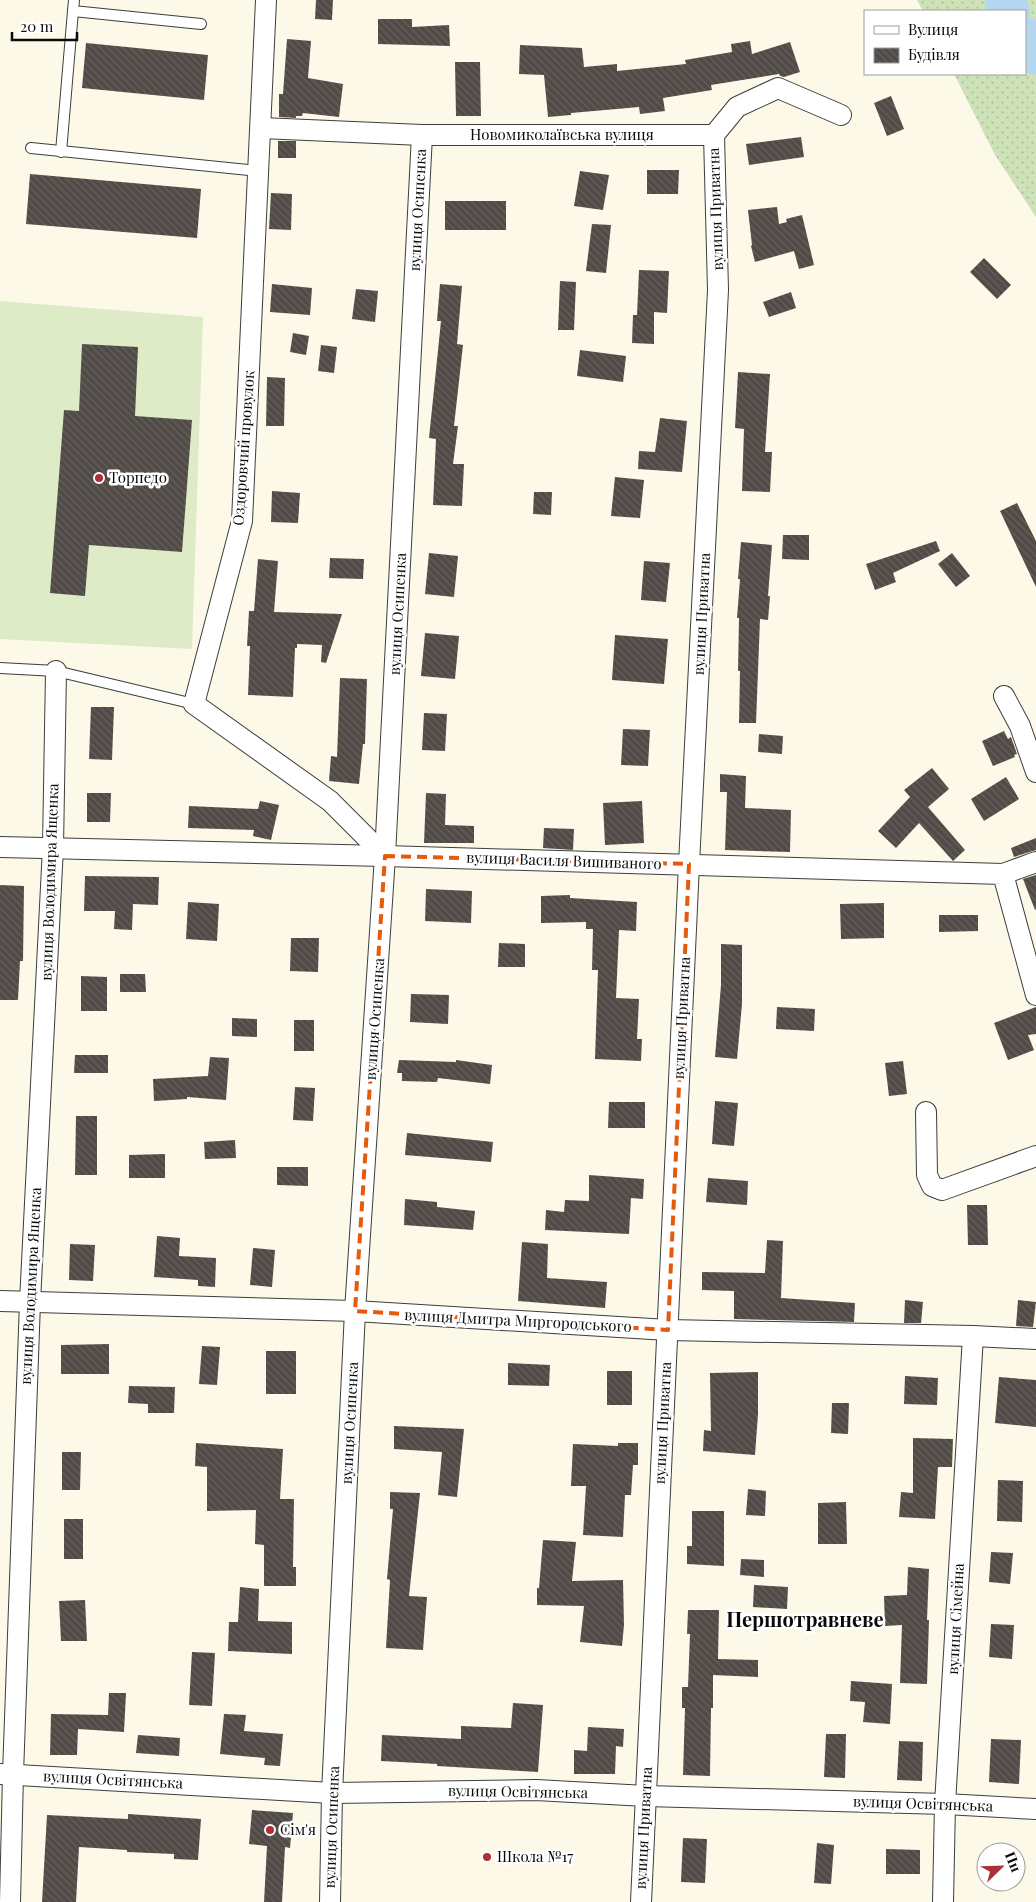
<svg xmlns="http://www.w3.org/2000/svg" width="1036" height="1902" font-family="'Playfair Display',serif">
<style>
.grass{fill:url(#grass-dots)}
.pitch{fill:#deebc7}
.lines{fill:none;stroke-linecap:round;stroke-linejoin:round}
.river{stroke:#b3d7ef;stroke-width:39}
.building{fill:url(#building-back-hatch)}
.service-casing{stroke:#3d3d3d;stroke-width:12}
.minor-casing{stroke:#3d3d3d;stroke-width:22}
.service{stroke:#fff;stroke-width:10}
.minor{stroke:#fff;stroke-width:20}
.marked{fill:none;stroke:#e8590c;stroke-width:4;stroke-dasharray:10 6;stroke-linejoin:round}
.poi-dot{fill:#aa3136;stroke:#fff;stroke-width:2}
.labels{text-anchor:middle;stroke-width:5;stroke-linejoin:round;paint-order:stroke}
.street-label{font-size:15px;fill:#0a0a0a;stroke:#fff}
.poi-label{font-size:15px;fill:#0a0a0a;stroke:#fff;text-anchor:start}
.district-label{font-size:20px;font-weight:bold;fill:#0a0a0a;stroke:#fff}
</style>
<defs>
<pattern id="grass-dots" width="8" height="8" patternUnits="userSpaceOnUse" patternTransform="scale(1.25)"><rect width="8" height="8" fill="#cde2b7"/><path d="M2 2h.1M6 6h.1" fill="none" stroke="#afc19c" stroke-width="1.8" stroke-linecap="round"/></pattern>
<pattern id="building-back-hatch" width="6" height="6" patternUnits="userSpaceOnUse" patternTransform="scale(1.25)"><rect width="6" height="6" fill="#514b47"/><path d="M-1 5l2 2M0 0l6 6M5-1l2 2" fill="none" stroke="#65605d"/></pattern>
</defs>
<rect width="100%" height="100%" fill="#fdf9e8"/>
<!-- grass -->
<polygon class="grass" points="917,0 1036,0 1036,217 995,155 954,74 1025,74 1025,11 923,11"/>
<!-- pitch -->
<polygon class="pitch" points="0,301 203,317 192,649 0,639"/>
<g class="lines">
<!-- river -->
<g class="river">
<polyline points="1004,0 1010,11"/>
<polyline points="1025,36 1036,55"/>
</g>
</g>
<!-- building -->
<g class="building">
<polygon points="316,0 333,0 332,20 315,19"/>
<polygon points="378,19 412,19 412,27 449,25 450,46 378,44"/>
<polygon points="287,39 311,41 308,78 343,84 339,117 303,113 302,116 296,116 296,118 279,117 279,94 283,94"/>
<polygon points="750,41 752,54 790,42 800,72 784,77 780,76 779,74 711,85 712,90 663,98 665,111 640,114 639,107 571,113 571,115 548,117 544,75 519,74 520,45 582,48 584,67 617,64 617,71 686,64 685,60 732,52 731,44"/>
<polygon points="86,43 208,55 204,100 82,88"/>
<polygon points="455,62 480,62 481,116 456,116"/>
<polygon points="891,96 904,129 887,136 874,103"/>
<polygon points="801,137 804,157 749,165 746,144"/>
<rect x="278" y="141" width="18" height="17"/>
<polygon points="647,170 679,170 678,194 647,194"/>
<polygon points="580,171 609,175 603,210 574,206"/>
<polygon points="30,174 201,189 197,238 26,224"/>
<polygon points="271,193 292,194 291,230 269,229"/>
<rect x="445" y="201" width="61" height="29"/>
<polygon points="777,207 779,224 787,222 786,219 802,215 814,265 799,269 794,251 755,262 751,246 752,245 748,210"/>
<polygon points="592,224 611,225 606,273 586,271"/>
<polygon points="984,258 1011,285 997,299 970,272"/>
<polygon points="639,270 669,271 667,313 654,312 654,344 632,343 633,315 637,315"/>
<polygon points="560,281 576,282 574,330 558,330"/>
<polygon points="272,284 312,288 310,315 270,312"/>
<polygon points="440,284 462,286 457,344 463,345 454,426 458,426 453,464 464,464 462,506 433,505 436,439 429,438 441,321 437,321"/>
<polygon points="356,289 378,291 375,322 352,319"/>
<polygon points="791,292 796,308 769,317 763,302"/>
<polygon points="293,333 309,336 306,355 290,352"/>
<polygon points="82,344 138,347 135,416 192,420 182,552 89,545 85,596 50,593 64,410 79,411"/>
<polygon points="321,345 337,347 334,373 318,371"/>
<polygon points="580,350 626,356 623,382 577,376"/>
<polygon points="738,372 770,374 765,452 772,452 770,492 742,491 744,429 735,428"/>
<polygon points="267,377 285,378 284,426 266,426"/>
<polygon points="660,418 687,421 682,472 638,469 639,451 655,452"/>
<polygon points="615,477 644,480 640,518 611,516"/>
<polygon points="272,491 300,493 298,523 271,522"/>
<polygon points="534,492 552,492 551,515 533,514"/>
<polygon points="1017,503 1036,541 1036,587 1000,511"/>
<polygon points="783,535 809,535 809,560 782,559"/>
<polygon points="936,541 940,551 893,573 896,582 875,590 866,564"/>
<polygon points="741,542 772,545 768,596 770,596 768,620 760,619 756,723 739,723 740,671 738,671 739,618 737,618 740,579 738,579"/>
<polygon points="429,553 458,556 454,597 425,594"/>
<polygon points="952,553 970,576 956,587 938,564"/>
<polygon points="330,558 364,559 363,579 329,578"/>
<polygon points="258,559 278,561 274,612 342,614 326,663 321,662 322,645 297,644 297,648 295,648 293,697 248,695 250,646 247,646 249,611 254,611"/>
<polygon points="644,561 670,563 666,602 641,600"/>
<polygon points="425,633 459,636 455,679 421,676"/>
<polygon points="615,635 668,639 664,684 612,680"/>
<polygon points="340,678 367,679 365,744 363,744 359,784 329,781 331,756 337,757"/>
<polygon points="91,707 114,707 112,760 89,759"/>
<polygon points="424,713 447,714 445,751 422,750"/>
<polygon points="623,729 650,730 648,766 621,765"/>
<polygon points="1004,731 1008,739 1011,737 1017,754 1014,755 1015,757 993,766 982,741"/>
<polygon points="759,734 783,736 782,754 758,752"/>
<polygon points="932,768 949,789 928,807 965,850 953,861 919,823 896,848 878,831 910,797 904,790"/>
<polygon points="720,774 746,776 745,808 791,810 790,852 725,850 727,792 720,792"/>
<polygon points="1006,777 1019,799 984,821 971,799"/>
<polygon points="87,793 111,793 110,822 87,822"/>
<polygon points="426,793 446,794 445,825 474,826 474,843 424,843"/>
<polygon points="260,801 279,805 271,840 253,836 254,830 188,828 189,806 258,809"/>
<polygon points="642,801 644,843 605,845 603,803"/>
<polygon points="544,828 574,829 573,850 543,848"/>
<polygon points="1036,838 1036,850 1014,857 1011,848"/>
<polygon points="1036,875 1036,909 1035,910 1023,879"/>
<polygon points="85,876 159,877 158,905 133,904 132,930 114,929 115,911 84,911"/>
<polygon points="0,885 24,886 23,961 20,961 18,1000 0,1000"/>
<polygon points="426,889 472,891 471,923 425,921"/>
<polygon points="570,895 570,898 637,902 636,931 619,930 616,998 639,999 637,1039 642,1039 641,1061 595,1059 598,970 592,970 593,929 586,929 586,922 541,923 541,896"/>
<polygon points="188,902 219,904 217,941 186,939"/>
<polygon points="884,903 884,938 841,939 840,904"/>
<polygon points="939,915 978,915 978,931 939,932"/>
<polygon points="291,938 319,938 318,972 290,971"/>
<polygon points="499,943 525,944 525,967 498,967"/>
<polygon points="721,944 742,945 742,1004 737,1059 715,1057 721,985"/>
<polygon points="120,974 145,974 146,992 120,992"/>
<polygon points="81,976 107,977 107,1011 81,1011"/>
<polygon points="411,994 449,995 448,1024 410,1022"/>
<polygon points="777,1007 815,1009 814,1031 776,1029"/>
<polygon points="1036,1007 1036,1034 1028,1035 1034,1050 1008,1060 994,1023"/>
<polygon points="232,1018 257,1019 257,1037 232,1036"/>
<rect x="294" y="1020" width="20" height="31"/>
<polygon points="75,1055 108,1055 108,1073 74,1073"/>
<polygon points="210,1057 229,1058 226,1100 187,1097 187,1099 154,1101 153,1079 208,1076"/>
<polygon points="399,1060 456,1062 456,1060 492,1065 490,1084 438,1078 437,1082 402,1081 402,1073 397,1073"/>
<polygon points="903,1061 907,1094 889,1096 885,1063"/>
<polygon points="295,1087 315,1088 313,1121 293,1120"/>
<polygon points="715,1101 738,1103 734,1146 712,1144"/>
<polygon points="609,1102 645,1102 645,1128 608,1128"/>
<polygon points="76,1116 97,1116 97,1175 75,1175"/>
<polygon points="407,1133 493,1142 491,1162 405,1155"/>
<polygon points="235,1140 236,1158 205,1159 204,1142"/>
<polygon points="165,1154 165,1178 129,1178 129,1155"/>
<polygon points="277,1167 308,1167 308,1186 277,1185"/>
<polygon points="589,1175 644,1179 643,1199 631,1198 629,1234 545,1230 546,1210 564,1212 565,1200 589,1201"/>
<polygon points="708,1178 748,1181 747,1205 706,1202"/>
<polygon points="405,1199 437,1202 437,1207 475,1211 473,1230 404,1225"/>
<polygon points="967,1205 987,1205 988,1245 968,1245"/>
<polygon points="157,1236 180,1238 179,1256 216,1258 215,1287 198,1286 198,1280 154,1277"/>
<polygon points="767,1240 783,1241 781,1298 855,1303 854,1322 734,1319 734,1291 702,1290 702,1272 765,1273"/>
<polygon points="522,1242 548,1244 547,1278 607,1282 605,1308 518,1301"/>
<polygon points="70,1244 95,1245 93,1281 69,1280"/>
<polygon points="253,1248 275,1250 272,1287 250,1285"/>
<polygon points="905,1300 923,1302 921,1323 904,1323"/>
<polygon points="1018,1300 1036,1302 1033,1327 1016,1326"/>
<polygon points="109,1344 109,1374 61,1374 61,1345"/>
<polygon points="202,1346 220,1347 217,1385 199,1384"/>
<rect x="266" y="1351" width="30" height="43"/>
<polygon points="508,1363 550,1365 549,1386 508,1385"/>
<rect x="607" y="1371" width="25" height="34"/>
<polygon points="758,1372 758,1414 755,1455 703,1451 704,1430 711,1431 710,1373"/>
<polygon points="905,1376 938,1378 937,1405 904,1404"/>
<polygon points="999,1377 1036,1380 1036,1427 995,1423"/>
<polygon points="129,1386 175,1387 174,1413 148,1413 148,1404 128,1403"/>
<polygon points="832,1403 849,1403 848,1434 831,1433"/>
<polygon points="394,1426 464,1429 457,1497 438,1495 442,1452 394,1449"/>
<polygon points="913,1438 953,1439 952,1467 938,1467 935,1519 899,1517 901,1492 913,1493"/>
<polygon points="196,1443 283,1449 280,1499 294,1499 293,1567 296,1567 296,1586 264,1586 264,1545 255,1544 256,1510 207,1511 207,1467 195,1466"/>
<polygon points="618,1443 638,1443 638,1465 633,1465 631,1495 625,1495 623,1537 583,1535 586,1486 571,1486 573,1444 618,1446"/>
<polygon points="62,1452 81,1452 80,1490 62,1490"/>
<polygon points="998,1480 1023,1481 1022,1522 997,1521"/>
<polygon points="748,1489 766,1491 765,1516 746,1515"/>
<polygon points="390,1492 420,1493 409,1596 427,1597 423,1650 386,1648 390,1580 387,1579 393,1509 390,1509"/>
<polygon points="846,1502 847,1544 818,1544 818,1503"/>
<polygon points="692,1511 724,1511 724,1566 687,1564 687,1546 692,1546"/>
<rect x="64" y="1519" width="19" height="40"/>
<polygon points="543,1540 576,1542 572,1581 623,1580 624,1625 622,1646 580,1642 584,1606 537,1605 537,1588 539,1588"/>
<polygon points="991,1552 1013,1553 1010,1584 989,1582"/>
<polygon points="741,1559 764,1560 764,1577 740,1575"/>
<polygon points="908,1567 929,1569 927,1620 929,1620 927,1684 900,1683 902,1625 885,1626 884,1596 907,1595"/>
<polygon points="754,1585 788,1587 787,1609 753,1607"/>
<polygon points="240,1587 259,1589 258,1621 292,1622 292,1654 228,1651 229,1622 238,1622"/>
<polygon points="85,1600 87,1641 61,1641 59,1601"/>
<polygon points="688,1610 719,1610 718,1659 758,1660 758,1677 713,1675 713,1708 711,1708 710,1776 683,1775 685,1708 682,1708 682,1687 688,1687 690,1634 687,1634"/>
<polygon points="991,1624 1014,1625 1012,1659 989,1657"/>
<polygon points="192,1652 215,1653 212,1706 189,1705"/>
<polygon points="851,1681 892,1684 890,1724 863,1722 865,1702 850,1701"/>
<polygon points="109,1693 126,1693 124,1732 78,1729 77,1755 50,1755 51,1714 108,1715"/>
<polygon points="513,1703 543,1705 538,1772 437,1766 437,1764 381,1761 382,1735 461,1739 461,1726 511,1728"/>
<polygon points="224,1714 246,1715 244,1731 283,1734 280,1766 264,1765 265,1758 220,1754"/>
<polygon points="588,1727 624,1729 623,1747 616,1746 615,1774 574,1774 574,1750 587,1751"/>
<polygon points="826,1734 846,1734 845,1778 824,1777"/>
<polygon points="138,1735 180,1738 179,1756 136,1753"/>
<polygon points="991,1739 1021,1740 1019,1784 989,1782"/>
<polygon points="899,1741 923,1742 922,1781 897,1780"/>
<polygon points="252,1810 293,1813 290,1848 285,1847 282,1902 264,1902 267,1846 249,1844"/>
<polygon points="128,1814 201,1819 198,1860 174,1859 174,1854 127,1852 127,1850 79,1847 76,1902 42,1902 47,1815 128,1819"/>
<polygon points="683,1838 707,1839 705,1883 681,1882"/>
<polygon points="817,1843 834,1845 831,1884 814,1883"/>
<polygon points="886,1849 920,1850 920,1874 886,1874"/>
</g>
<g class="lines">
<!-- service casing -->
<g class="service-casing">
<g id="service">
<polyline points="74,0 73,11 201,24"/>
<polyline points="31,148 259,171"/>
<polyline points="61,152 73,11"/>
<polyline points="0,668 56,671 194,704"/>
</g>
</g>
<!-- minor casing -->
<g class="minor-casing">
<g id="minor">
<polyline points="266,0 242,521 194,704 330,801 385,856"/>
<polyline points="261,128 422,135 714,135 737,107 778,88 841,115"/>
<polyline points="1004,696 1020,726 1036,772"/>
<polyline points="0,847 385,856 1003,874 1036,995"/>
<polyline points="1003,874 1036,862"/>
<polyline points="926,1112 927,1175 932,1186 942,1190 1036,1156"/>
<polyline points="0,1301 355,1311 668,1330 973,1336 1036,1339"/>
<polyline points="0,1774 332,1793 536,1790 646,1796 945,1804 1036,1809"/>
<polyline points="10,1902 13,1774 30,1302 53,847 56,671"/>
<polyline points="330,1902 332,1793 355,1311 385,856 422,135"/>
<polyline points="641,1902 689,864 718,290 714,135"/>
<polyline points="943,1902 945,1804 973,1336"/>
</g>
</g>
<!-- service -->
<use href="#service" class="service"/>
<!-- minor -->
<use href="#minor" class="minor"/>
</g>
<!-- marked area -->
<path class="marked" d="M385 856 689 864 668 1330 355 1311Z"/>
<!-- markers -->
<g class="poi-dot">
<circle cx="99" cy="478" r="5"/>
<circle cx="270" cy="1830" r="5"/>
<circle cx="487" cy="1857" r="5"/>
</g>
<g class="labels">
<!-- street labels -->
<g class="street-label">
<text x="562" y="140">Новомиколаївська вулиця</text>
<text transform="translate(716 209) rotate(-92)" y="5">вулиця Приватна</text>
<text transform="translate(418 210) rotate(-87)" y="5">вулиця Осипенка</text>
<text transform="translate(244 448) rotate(-86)" y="5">Оздоровчий провулок</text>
<text transform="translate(398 614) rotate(-87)" y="5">вулиця Осипенка</text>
<text transform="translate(702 614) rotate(-87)" y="5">вулиця Приватна</text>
<text transform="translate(564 861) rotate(2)" y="5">вулиця Василя Вишиваного</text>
<text transform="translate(50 882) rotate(-88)" y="5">вулиця Володимира Ященка</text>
<text transform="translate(682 1018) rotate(-87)" y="5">вулиця Приватна</text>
<text transform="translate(375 1019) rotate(-86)" y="5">вулиця Осипенка</text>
<text transform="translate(31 1286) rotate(-87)" y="5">вулиця Володимира Ященка</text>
<text transform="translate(518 1321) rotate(3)" y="5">вулиця Дмитра Миргородського</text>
<text transform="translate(350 1423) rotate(-87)" y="5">вулиця Осипенка</text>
<text transform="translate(663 1423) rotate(-87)" y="5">вулиця Приватна</text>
<text transform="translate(956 1619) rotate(-87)" y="5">вулиця Сімейна</text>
<text transform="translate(113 1780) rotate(3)" y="5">вулиця Освітянська</text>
<text transform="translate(518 1792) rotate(1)" y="5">вулиця Освітянська</text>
<text transform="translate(923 1804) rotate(2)" y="5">вулиця Освітянська</text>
<text transform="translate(332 1827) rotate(-88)" y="5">вулиця Осипенка</text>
<text transform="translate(644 1828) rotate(-87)" y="5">вулиця Приватна</text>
</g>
<!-- poi labels -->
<g class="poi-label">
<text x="109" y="483">Торпедо</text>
<text x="280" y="1835">Сім'я</text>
<text x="497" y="1862">Школа №17</text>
</g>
<!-- district labels -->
<g class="district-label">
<text x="805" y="1627">Першотравневе</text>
</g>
</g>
<!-- legend -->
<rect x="864" y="10" width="162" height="65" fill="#ffffff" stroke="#9d9d9d"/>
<rect x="874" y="26" width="25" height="8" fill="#ffffff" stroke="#9d9d9d"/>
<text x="908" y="35" font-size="15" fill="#0a0a0a">Вулиця</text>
<rect x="874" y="48" width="25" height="15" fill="url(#building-back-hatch)" stroke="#9d9d9d"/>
<text x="908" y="60" font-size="15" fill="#0a0a0a">Будівля</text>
<!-- north arrow -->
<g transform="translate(1001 1867) rotate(67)"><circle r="24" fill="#ffffff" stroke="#9d9d9d"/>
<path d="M0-4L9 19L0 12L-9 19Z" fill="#aa3136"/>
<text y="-8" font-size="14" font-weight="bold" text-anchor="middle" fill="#0a0a0a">Пн</text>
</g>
<!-- scale -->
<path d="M12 32v8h65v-8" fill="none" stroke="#0a0a0a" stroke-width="2.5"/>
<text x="20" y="32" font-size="15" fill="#0a0a0a" stroke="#ffffff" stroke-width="4" paint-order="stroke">20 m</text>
</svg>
